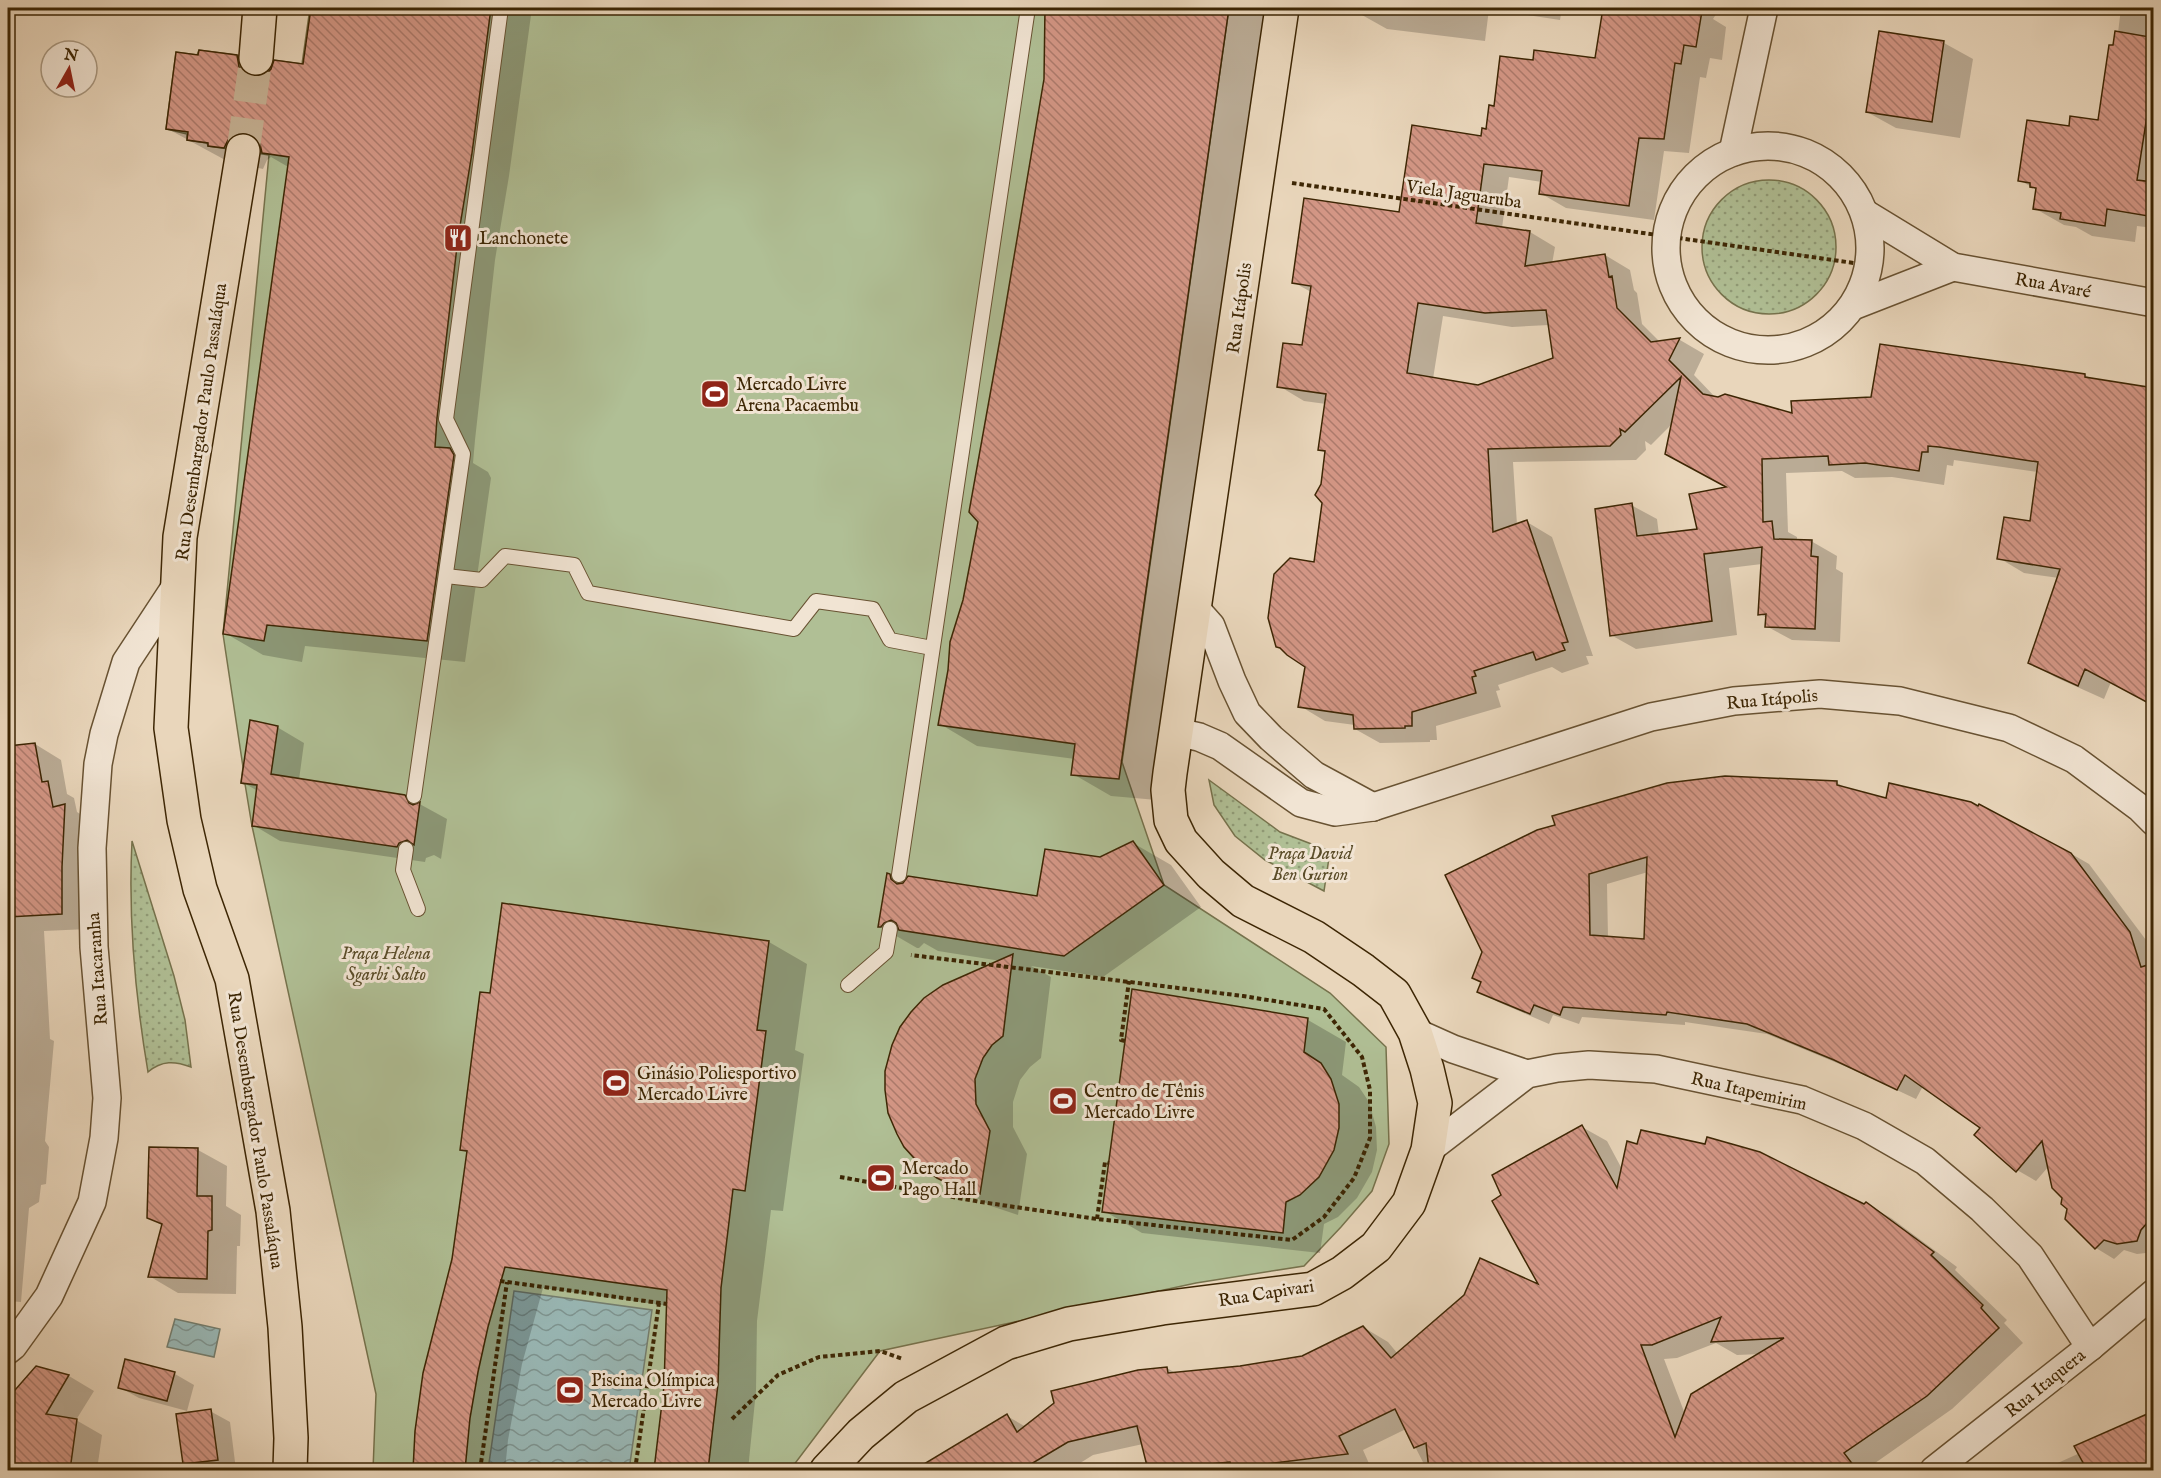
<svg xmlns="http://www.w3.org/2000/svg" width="2161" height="1478" font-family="'IM FELL English',serif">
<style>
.park{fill:url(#park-dots);stroke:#76724c;stroke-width:1.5}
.pitch{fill:#b0bf95;stroke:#76724c;stroke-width:1.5}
.water{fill:url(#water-waves);stroke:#747e6f;stroke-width:1.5}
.shadow{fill:#0003;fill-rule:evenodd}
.building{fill:url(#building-back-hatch);stroke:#3d2604;stroke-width:1.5;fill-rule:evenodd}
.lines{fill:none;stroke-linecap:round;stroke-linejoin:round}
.primary-tunnel{stroke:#c7b396;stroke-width:33;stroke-dasharray:33 16;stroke-linecap:butt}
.lane-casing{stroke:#685232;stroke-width:16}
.street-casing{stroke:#685232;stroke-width:30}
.primary-casing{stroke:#3d2604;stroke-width:36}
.path{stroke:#3d2604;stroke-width:4;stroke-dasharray:4.5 3;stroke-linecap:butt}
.lane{stroke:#f1e4d3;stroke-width:14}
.street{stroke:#f1e4d3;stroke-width:27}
.primary{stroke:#e9d6bb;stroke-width:33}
.labels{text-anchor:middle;stroke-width:6;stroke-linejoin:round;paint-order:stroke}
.street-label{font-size:18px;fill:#3d2604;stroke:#f1e4d3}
.poi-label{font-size:18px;fill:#3d2604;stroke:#f1e4d3;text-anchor:start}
.park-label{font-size:18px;font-style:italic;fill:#5a4c28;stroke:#f1e4d3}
</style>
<defs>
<pattern id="park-dots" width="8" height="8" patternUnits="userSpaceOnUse" patternTransform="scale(1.5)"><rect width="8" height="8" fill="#b0bf95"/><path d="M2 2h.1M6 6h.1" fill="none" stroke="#909b77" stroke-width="1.8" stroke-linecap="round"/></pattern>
<pattern id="water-waves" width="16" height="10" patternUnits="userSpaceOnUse" patternTransform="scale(1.5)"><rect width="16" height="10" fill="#99b8b6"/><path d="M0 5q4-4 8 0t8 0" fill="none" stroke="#7e9592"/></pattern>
<pattern id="building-back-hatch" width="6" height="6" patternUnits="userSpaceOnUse" patternTransform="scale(1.5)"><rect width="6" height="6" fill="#d39685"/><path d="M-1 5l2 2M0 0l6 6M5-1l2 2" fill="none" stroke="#ac7a6b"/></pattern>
</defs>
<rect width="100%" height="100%" fill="#e9d6bb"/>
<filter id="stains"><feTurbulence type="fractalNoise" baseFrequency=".00333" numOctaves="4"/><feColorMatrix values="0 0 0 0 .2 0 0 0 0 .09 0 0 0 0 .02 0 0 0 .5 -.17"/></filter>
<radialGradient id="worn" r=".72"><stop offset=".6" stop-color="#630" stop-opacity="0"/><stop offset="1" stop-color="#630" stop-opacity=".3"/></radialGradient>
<!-- park -->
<g class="park">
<circle cx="1769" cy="247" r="67"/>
<polygon points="1209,780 1280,832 1330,851 1324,891 1265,860 1235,836 1214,805"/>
<path d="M132 841 174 976 185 1020 191 1067C175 1061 162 1060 148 1072 135 995 128 919 132 841Z"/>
</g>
<!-- pitch -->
<polygon class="pitch" points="310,8 1229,8 1122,762 1164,885 1330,993 1386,1047 1389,1144 1372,1191 1341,1227 1304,1266 1196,1283 880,1351 790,1470 373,1470 376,1394 252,826 245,784 241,783 243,767 223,634 269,155 208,146 207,143 187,140 187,134 166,129 176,52 197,55 199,50 302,64"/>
<!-- water -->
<g class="water">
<polygon points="514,1291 652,1310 629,1470 488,1470"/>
<polygon points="175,1319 220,1329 214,1357 167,1347"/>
</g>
<!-- shadow -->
<g class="shadow">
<polygon points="312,8 532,8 509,176 495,260 475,440 473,463 488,472 491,478 465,662 305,646 302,662 263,655 225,633 290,168 271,157 267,160 263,169 227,161 168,129 237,57 267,74 304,65"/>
<polygon points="1046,8 1270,8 1157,800 1111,796 1073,774 1075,759 977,746 940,724 979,521 1045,79"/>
<polygon points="1363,8 1562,8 1560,20 1489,9 1485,41 1387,29 1362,15"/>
<path d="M1604 8H1720L1713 19 1726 27 1722 60 1710 58 1706 78 1700 77 1689 153 1664 151 1654 220 1566 208 1540 193 1542 182 1509 177 1502 228 1530 232 1555 247 1552 264 1605 255 1630 270 1634 290 1637 293 1642 324 1660 342 1680 340 1704 354 1694 375 1716 398 1793 415 1873 399 2085 375 2093 380 2152 390 2154 386V705L2111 682 2104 699 2055 677 2030 662 2059 578 2024 573 1999 558 2031 523 2038 472 1954 460 1953 466 1947 465 1944 485 1892 477 1855 478 1842 471 1786 473 1788 532 1797 537V541H1811L1837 556 1836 569 1843 573 1840 642 1792 640 1766 626 1767 618 1760 614 1762 564 1729 568 1737 635 1636 649 1611 635 1631 505 1657 519 1659 535 1698 530 1729 488 1673 423 1651 445 1645 441 1646 450 1636 460 1513 462 1517 525 1527 522 1552 537 1593 656H1586L1589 664 1562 673 1552 667 1498 685 1500 690 1496 691 1501 707 1436 726 1437 740H1430V742L1380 743 1355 729V725L1325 721 1300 706 1306 666 1316 564 1324 503 1322 485 1326 453 1320 449 1326 404 1304 401 1279 386 1304 347 1311 292 1293 282 1400 214 1483 138 1488 131 1495 108 1534 62 1596 60ZM1443 316 1512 327 1549 325 1554 359 1478 386 1433 379Z"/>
<polygon points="2121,8 2154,8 2154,228 2137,226 2135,242 2092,236 2076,227 2064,225 2034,208 2037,190 2019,180 2070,128 2100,122 2118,33"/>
<polygon points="1880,32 1944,43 1973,59 1960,138 1896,128 1867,112"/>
<polygon points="277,727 304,743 299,780 405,796 447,819 441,859 434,855 426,858 425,862 280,841 253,825 258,791 242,782"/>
<polygon points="35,744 61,760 67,794 74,798 77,812 91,821 88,929 44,931 50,1039 54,1041 45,1141 49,1147 46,1184 41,1185 39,1202 29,1208 21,1302 8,1301 8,749"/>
<path d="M1837 783 1850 790 2070 853 2089 864 2149 944 2154 959V1252L2137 1254 2124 1250 2114 1259 2096 1248 2069 1209 2049 1166 2036 1181 2017 1170 1982 1127 1923 1086 1916 1099 1854 1070 1767 1034 1685 1022V1025L1582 1017 1579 1024 1553 1015 1549 1024 1498 1002 1479 991 1483 982 1484 952 1447 875ZM1648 872 1645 941 1608 938 1607 884Z"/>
<polygon points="1133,843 1171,865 1201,907 1103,977 1031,966 1051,977 1041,1058 1030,1067 1020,1080 1013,1102 1013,1127 1027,1154 1018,1215 991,1206 952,1184 1001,961 938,951 924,943 919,948 917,948 879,926 890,875 904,884 1039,898 1100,859"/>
<polygon points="769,942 807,964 795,1050 804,1054 783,1211 771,1210 757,1321 756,1391 748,1470 655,1470 661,1433 668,1355 669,1306 543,1288 522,1364 508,1440 505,1470 414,1470 416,1431 453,1260 468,1153 461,1149 492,994"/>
<polygon points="1133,991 1308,1020 1346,1042 1342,1075 1359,1087 1369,1102 1376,1127 1377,1150 1372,1172 1357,1198 1338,1217 1324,1224 1320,1253 1142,1233 1104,1211"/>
<path d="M1582 1127 1607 1141 1622 1169 1865 1206 1866 1204 1891 1218 1957 1267 1955 1270 2007 1320 2004 1323 2023 1343 1952 1409 1868 1468 1870 1470H1427L1406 1429 1363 1450 1371 1468 1359 1470H1150L1143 1444 1093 1455 1069 1470H930L1007 1416 1026 1427 1167 1368 1177 1374 1240 1368 1302 1357 1363 1327 1388 1342 1398 1354 1541 1287ZM1716 1343 1737 1355 1761 1354 1685 1414 1664 1359 1677 1358Z"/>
<polygon points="198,1150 227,1166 226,1206 241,1215 240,1246 237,1246 236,1294 178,1293 149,1276 163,1226 149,1217"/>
<polygon points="126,1361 175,1374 194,1385 187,1411 139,1398 119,1387"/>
<polygon points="36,1368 69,1376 94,1391 76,1420 102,1435 97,1470 8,1470 8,1399"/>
<polygon points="210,1411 230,1422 236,1470 197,1470 184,1463"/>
<polygon points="2154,1412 2154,1470 2042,1470 2080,1453"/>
</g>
<!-- building -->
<g class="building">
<polygon points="311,8 491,8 472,153 458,238 437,418 435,447 450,448 454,455 427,641 267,625 264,641 223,634 289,157 262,153 260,144 255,137 247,133 236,134 228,140 224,148 208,146 208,143 187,140 188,132 166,129 176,52 198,55 199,50 237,55 239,67 246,74 255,77 265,75 271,69 274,60 303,64"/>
<polygon points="1045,8 1229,8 1119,779 1071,775 1075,744 938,725 948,670 950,642 963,600 978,522 969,512 1002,328 1044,79"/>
<path d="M1603 8H1679L1702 11 1696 47 1684 45 1681 64 1675 63 1664 139 1639 138 1629 206 1539 194 1542 171 1484 164 1476 223 1530 231 1525 266 1605 254 1609 277 1612 276 1617 308 1651 342 1680 338 1669 360 1703 394 1718 397 1725 394 1792 413 1791 401 1871 397 1880 344 2085 374V377L2154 388V706L2085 669 2078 686 2028 663 2060 569 1997 559 2004 517 2030 521 2038 462 1939 447 1928 446V452H1922L1919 471 1865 463 1829 465 1828 456 1762 459 1763 522 1772 521 1774 539 1812 540 1811 556 1818 557 1815 629 1765 627 1766 614 1758 615 1762 547 1704 554 1712 621 1610 636 1595 509 1632 503 1637 536 1697 529 1689 494 1726 487 1665 454 1681 377 1625 432 1620 429 1621 435 1610 446 1488 449 1493 532 1527 520 1568 642 1562 643 1565 650 1536 660 1533 652 1474 671 1476 676 1472 677 1476 693 1412 712V726H1405V728L1354 729 1353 715 1298 707 1305 667 1287 655 1280 648 1276 647 1268 618 1274 574 1290 558 1314 562 1322 503 1315 495 1321 484 1325 451 1318 450 1326 394 1277 387 1283 343 1302 345 1311 286 1292 283 1304 198 1399 212 1412 125 1481 136 1482 128 1486 129 1489 105 1494 106 1500 56 1533 60 1534 50 1595 58ZM1418 303 1485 313 1546 310 1553 358 1478 385 1407 373Z"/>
<polygon points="1879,31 1944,41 1932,122 1866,112"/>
<polygon points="2115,31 2150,37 2149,50 2154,51 2154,104 2149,103 2137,180 2153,182 2148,216 2107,209 2105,226 2060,219 2061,213 2033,209 2036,188 2030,187 2030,183 2018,181 2027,120 2069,126 2070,116 2098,120 2109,45 2113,45"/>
<polygon points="250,720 278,726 271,774 405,795 409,803 413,805 420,802 414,845 407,840 399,843 397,847 252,826 257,785 241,783"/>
<polygon points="35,743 42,782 48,781 53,807 65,804 62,867 62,914 8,917 8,746"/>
<path d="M1725 776 1837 781V785L1886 798 1889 783 1971 802 1978 806 1979 804 2071 853 2130 932 2141 967 2154 963V1215L2141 1230 2137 1241 2117 1244 2104 1240 2095 1249 2065 1219 2067 1209 2061 1204 2062 1198 2052 1188 2042 1141 2016 1172 1974 1135 1980 1128 1905 1075 1897 1090 1834 1060 1747 1024 1667 1012 1666 1015 1563 1007 1560 1015 1534 1005 1530 1014 1477 992 1481 982 1472 978 1482 952 1445 875 1537 830 1555 825 1552 816 1667 783ZM1647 857 1644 939 1590 935 1589 874Z"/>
<polygon points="1133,841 1164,885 1064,956 899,930 896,923 891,920 884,923 881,927 878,927 887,873 890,874 891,879 897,884 903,883 908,876 1037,896 1045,849 1100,857"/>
<polygon points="502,903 769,941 757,1030 766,1031 745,1191 733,1189 721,1288 718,1384 708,1470 654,1470 664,1386 667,1290 505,1267 488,1327 478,1372 470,1418 465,1470 413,1470 415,1431 423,1373 452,1259 467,1151 460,1150 480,992 490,993"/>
<polygon points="1013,954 1003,1036 992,1045 983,1058 975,1079 976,1104 990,1131 980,1194 951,1185 937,1178 922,1167 904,1147 897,1134 888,1113 885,1090 885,1071 892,1045 900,1027 911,1012 924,998 943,985"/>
<polygon points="1132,989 1308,1018 1304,1052 1321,1063 1331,1079 1339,1104 1339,1128 1334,1150 1319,1177 1300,1195 1286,1202 1283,1233 1102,1212"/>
<path d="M1582 1125 1617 1188 1627 1141 1637 1144 1641 1130 1705 1144 1707 1137 1760 1152 1864 1204 1866 1202 1934 1252 1931 1255 1983 1305 1981 1308 1999 1328 1927 1396 1844 1453 1857 1470H1429L1426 1443 1414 1448 1395 1409 1339 1436 1348 1454 1232 1468 1230 1462 1148 1470 1137 1426 1068 1442 1021 1470H914L1007 1414 1017 1432 1054 1403 1051 1391 1138 1370 1167 1367 1168 1373 1240 1366 1302 1356 1363 1326 1391 1358 1464 1295 1480 1258 1538 1284 1492 1201 1501 1195 1492 1175ZM1721 1317 1711 1342 1784 1338 1691 1394 1675 1437 1641 1345H1652Z"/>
<polygon points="149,1147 198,1148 197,1196 212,1196 212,1230 208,1231 207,1279 148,1277 162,1224 147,1218"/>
<polygon points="125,1359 175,1372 167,1401 118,1388"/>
<polygon points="36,1366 69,1375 46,1414 77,1419 70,1470 9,1470 11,1456 8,1455 8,1398"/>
<polygon points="211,1409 218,1460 183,1464 176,1414"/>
<polygon points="2154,1411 2154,1470 2087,1470 2074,1446"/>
</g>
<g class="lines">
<!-- primary-tunnel -->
<polyline class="primary-tunnel" points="243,151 256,58"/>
<!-- lane casing -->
<g class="lane-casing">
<g id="lane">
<polyline points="446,576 482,580 505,556 574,565 588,593 794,629 816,601 873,609 890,640 932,648"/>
<polyline points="414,796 463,454 446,419 501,8"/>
<polyline points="406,849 403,870 418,909"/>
<polyline points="899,875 1028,8"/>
<polyline points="848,985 886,952 890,929"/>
</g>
</g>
<!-- street casing -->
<g class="street-casing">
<g id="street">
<circle cx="1768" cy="248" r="102"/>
<polyline points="1733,152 1764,8"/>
<polyline points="1866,214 1953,267 2154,303"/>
<polyline points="1853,306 1953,267"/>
<polyline points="1195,608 1211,626 1232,681 1247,713 1271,738 1314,775 1373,807"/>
<polyline points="1177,732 1199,737 1220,746 1301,803 1335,812 1373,807 1651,717 1734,701 1820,694 1900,701 2009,728 2074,759 2140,808 2154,822"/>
<polyline points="1415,1032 1453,1049 1527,1074"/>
<polyline points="1428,1150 1527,1074 1557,1068 1589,1065 1656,1069 1802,1100 1864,1126 1925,1161 1982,1209 2030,1256 2090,1347"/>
<polyline points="8,1350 13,1346 49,1296 92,1202 104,1138 107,1098 94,947 92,848 98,764 104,734 126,662 178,583"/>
<polyline points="1934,1470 2090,1347 2154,1293"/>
</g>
</g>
<!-- primary casing -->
<g class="primary-casing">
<g id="primary">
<polyline points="256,58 260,8"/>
<polyline points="243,151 180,537 171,728 184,820 200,889 232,979 273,1211 285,1327 291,1438 290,1470"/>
<polyline points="827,1470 861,1434 906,1397 1006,1343 1069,1324 1162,1308 1313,1289 1342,1273 1376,1247 1409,1203 1428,1150 1435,1103 1427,1069 1415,1032 1394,994 1363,970 1314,937 1243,901 1211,874 1181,841 1171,820 1168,790 1170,773 1282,8"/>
</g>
</g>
<!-- path -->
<g class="path">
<polyline points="1292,183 1868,265"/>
<polyline points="1125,1041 1121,1040 1129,981"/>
<polyline points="840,1177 981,1202 1097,1219 1292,1240 1324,1217 1354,1178 1370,1138 1370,1090 1362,1057 1324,1009 1243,996 911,955"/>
<polyline points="1097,1219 1105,1162 1109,1163"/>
<polyline points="500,1281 667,1304"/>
<polyline points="732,1419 778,1375 819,1357 880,1351 903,1359"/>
<polyline points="480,1470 507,1282"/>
<polyline points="635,1470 659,1303"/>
</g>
<!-- lane -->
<use href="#lane" class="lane"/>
<!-- street -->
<use href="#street" class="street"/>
<!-- primary -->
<use href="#primary" class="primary"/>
</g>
<!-- icons -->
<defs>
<g id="restaurant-square" transform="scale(1.5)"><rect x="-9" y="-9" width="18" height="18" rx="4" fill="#8f2418" stroke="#f1e4d3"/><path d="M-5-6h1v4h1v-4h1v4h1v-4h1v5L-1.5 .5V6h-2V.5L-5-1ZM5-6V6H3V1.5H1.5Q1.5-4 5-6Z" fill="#fff"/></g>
<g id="stadium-square" transform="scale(1.5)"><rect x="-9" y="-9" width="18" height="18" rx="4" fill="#8f2418" stroke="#f1e4d3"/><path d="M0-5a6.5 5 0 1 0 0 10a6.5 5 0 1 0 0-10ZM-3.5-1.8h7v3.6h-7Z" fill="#fff"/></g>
</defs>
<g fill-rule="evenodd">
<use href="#restaurant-square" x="458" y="238"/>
<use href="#stadium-square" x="715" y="394"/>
<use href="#stadium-square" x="616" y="1083"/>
<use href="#stadium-square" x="1063" y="1101"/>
<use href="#stadium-square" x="881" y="1178"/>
<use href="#stadium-square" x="570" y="1390"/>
</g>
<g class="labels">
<!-- street labels -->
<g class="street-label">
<text transform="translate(1464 194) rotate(8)" y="6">Viela Jaguaruba</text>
<text transform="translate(2053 285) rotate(10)" y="6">Rua Avaré</text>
<text transform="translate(1239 308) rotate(-82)" y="6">Rua Itápolis</text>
<text transform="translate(201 422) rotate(-82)" y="6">Rua Desembargador Paulo Passaláqua</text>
<text transform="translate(1772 699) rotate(-5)" y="6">Rua Itápolis</text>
<text transform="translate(97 969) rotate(-94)" y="6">Rua Itacaranha</text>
<text transform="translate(1749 1091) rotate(13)" y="6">Rua Itapemirim</text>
<text transform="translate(256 1130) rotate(81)" y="6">Rua Desembargador Paulo Passaláqua</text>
<text transform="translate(1266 1293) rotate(-9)" y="6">Rua Capivari</text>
<text transform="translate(2045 1383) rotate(-39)" y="6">Rua Itaquera</text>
</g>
<!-- poi labels -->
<g class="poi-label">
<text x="479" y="244">Lanchonete</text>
<text x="736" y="390">Mercado Livre<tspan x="736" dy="21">Arena Pacaembu</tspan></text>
<text x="637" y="1079">Ginásio Poliesportivo<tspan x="637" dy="21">Mercado Livre</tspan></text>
<text x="1084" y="1097">Centro de Tênis<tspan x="1084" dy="21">Mercado Livre</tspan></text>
<text x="902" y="1174">Mercado<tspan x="902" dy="21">Pago Hall</tspan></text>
<text x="591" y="1386">Piscina Olímpica<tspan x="591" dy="21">Mercado Livre</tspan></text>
</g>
<!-- park labels -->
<g class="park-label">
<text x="1310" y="859">Praça David<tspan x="1310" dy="21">Ben Gurion</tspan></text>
<text x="386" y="959">Praça Helena<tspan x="386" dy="21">Sgarbi Salto</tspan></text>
</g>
</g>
<!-- margin -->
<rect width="2161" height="1478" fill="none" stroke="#e9d6bb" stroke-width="30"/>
<rect x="9" y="9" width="2143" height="1460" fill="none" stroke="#3d2604" stroke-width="3"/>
<rect x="15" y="15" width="2131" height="1448" fill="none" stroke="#3d2604" stroke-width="1.5"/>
<!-- north arrow -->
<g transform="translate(69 69) rotate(9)"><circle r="28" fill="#f1e4d3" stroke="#a99880" stroke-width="1.5"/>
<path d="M0-4.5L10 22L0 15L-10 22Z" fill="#8f2418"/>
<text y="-9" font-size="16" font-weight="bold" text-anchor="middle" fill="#3d2604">N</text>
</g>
<rect width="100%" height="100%" filter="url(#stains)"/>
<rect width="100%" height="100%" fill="url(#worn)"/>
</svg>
